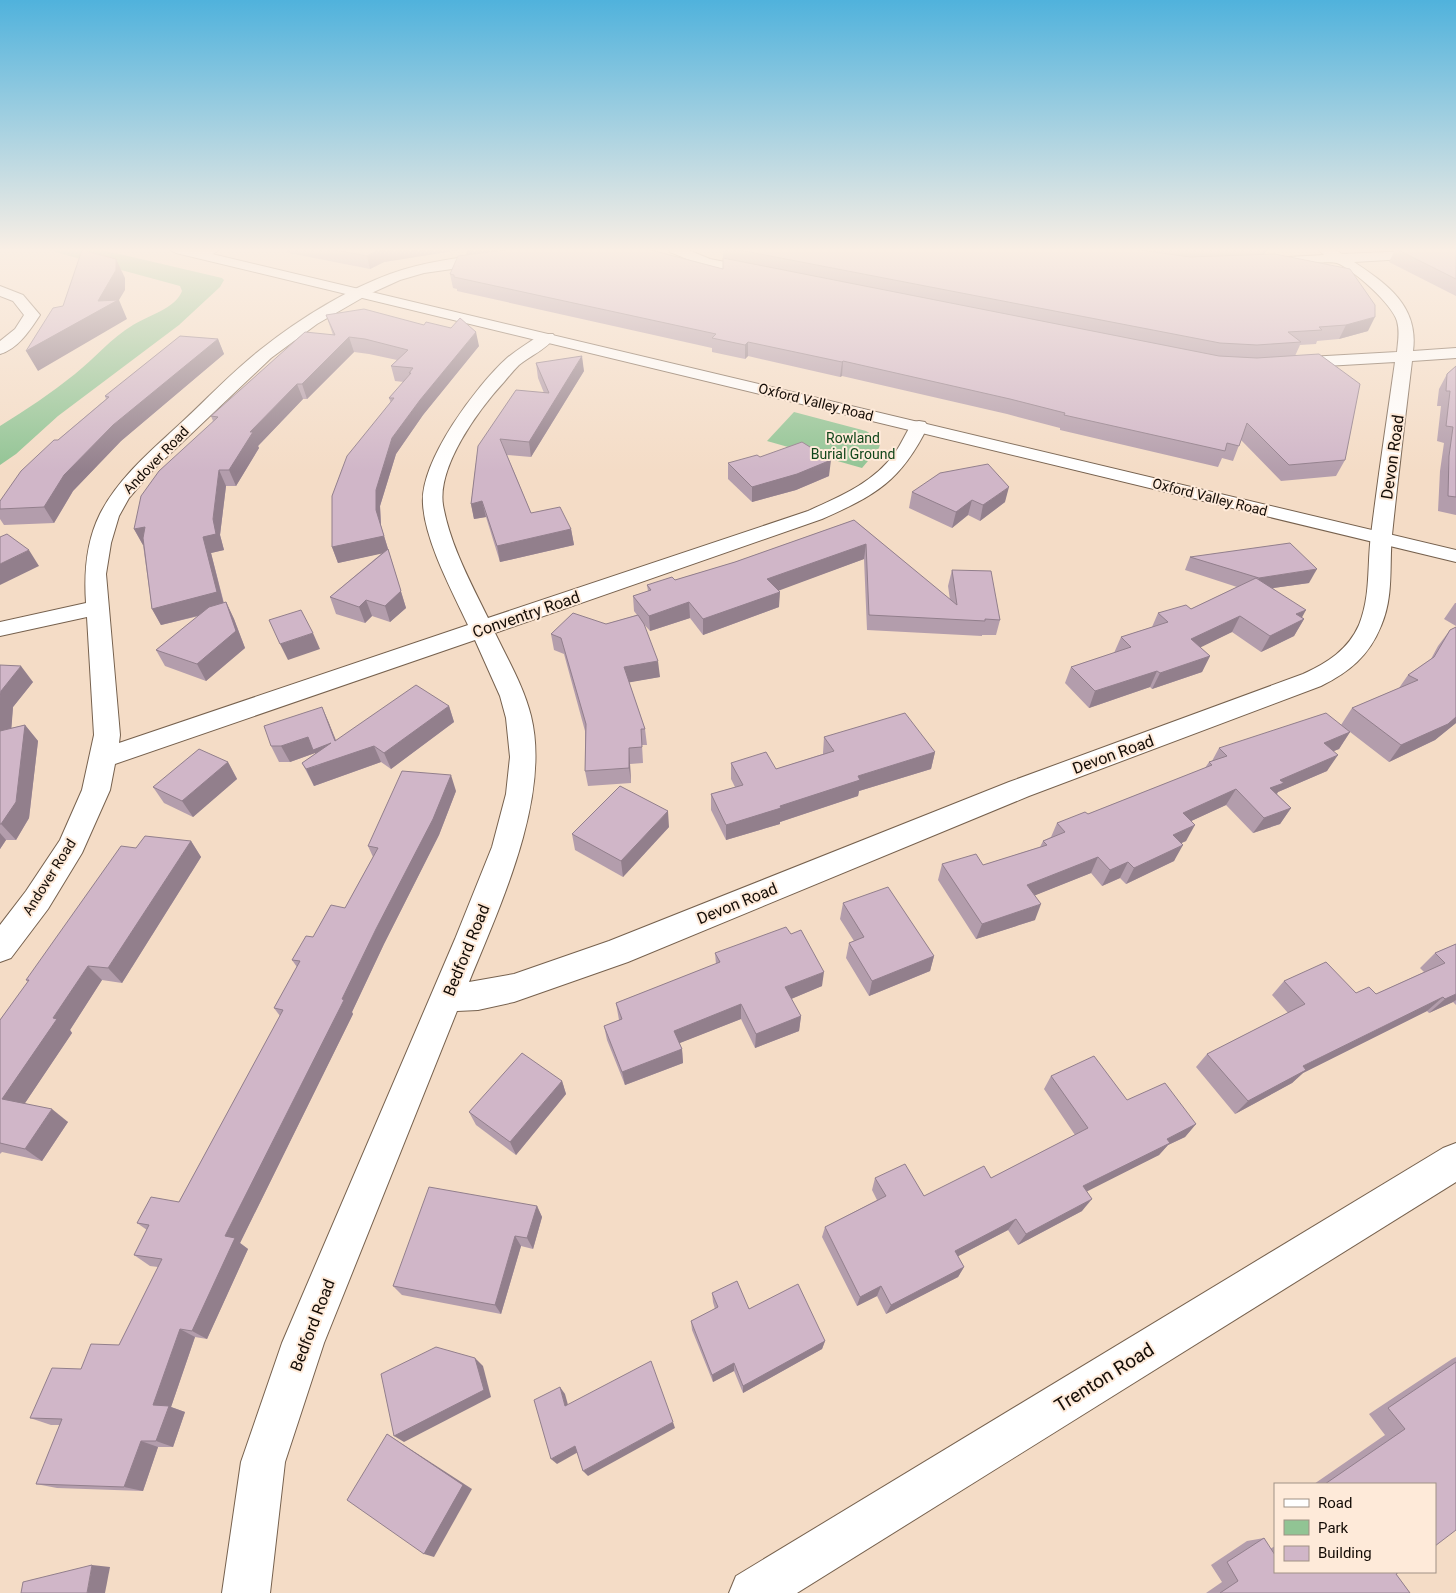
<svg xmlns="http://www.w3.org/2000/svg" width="1456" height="1593" font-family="Roboto,sans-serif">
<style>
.green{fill:#91c494}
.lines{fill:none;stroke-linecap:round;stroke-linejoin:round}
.minor-casing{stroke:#76614e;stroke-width:2}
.major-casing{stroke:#76614e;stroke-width:2}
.minor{fill:#fff;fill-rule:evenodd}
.major{fill:#fff;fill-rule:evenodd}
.wall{fill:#b39dac}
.shaded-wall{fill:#927f8c}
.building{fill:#d0b6c8;stroke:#927f8c}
.labels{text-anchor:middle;stroke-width:4;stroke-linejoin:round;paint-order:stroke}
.far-street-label{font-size:14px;fill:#140c06;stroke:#feead9}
.far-park-label{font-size:14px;fill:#11461a;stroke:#feead9}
.street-label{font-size:16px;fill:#140c06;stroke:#feead9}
.near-street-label{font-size:19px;fill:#140c06;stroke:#feead9}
</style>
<rect width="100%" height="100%" fill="#f4dcc6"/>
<!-- green -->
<g class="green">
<path d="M44 249H98L222 278 224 280 220 287 179 325 58 416 16 454 0 465V426C26 410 51 393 75 374 95 358 111 338 133 325 149 315 175 309 182 291L180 286Z"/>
<polygon points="794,412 866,431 876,437 880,444 879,448 862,468 767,441"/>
</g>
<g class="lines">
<!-- minor casing -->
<g class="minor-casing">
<g id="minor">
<path d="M201 249H219C214 255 203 259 195 257L193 254Z"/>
<path d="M539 249H572L565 253 424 273 400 280 367 295 317 324 271 358 153 470 129 498 119 516 111 543 106 574 120 735 119 743 468 625C452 591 425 541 423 504 420 461 476 386 507 358 518 349 530 342 541 334H553L555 337C547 349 530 356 519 365 514 370 509 376 504 382 479 409 437 466 443 505 450 545 471 583 488 618L808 511C841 496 873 483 895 453 902 443 906 432 913 422L919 421 925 422 928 426C901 481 876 495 822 519L495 633C508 660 524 687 531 716 551 797 500 906 469 982L514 974 609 941 1009 782 1303 674C1327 663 1348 650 1359 625 1371 595 1367 566 1371 535 1378 477 1387 419 1395 362L1291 368 1285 367 1283 363 1285 359 1291 358 1397 352C1398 341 1400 332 1397 321 1392 304 1354 270 1337 263 1330 260 1280 266 1268 266L1263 265 1261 262 1263 259 1268 258 1324 255 1318 249H1334L1342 254 1456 249V256L1354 262C1387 284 1419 306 1413 351L1456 348V358L1412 361C1405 419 1398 477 1392 535 1389 566 1394 596 1381 626 1369 656 1349 672 1321 686L1029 796 628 962 514 1002 478 1010 457 1011 324 1343 285 1462 270 1593H222L241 1462 282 1343 455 939 492 847 506 794 510 757 506 718 500 696 475 640 115 764 110 790 82 853 48 909 11 958 0 962V925L26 891 60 840 82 790 94 735 87 617 0 636V622L86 603C84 573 86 542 100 514 119 477 152 450 182 422 208 398 232 372 260 350 298 320 344 291 390 274 435 257 491 255 539 249Z"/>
<polygon points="668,249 686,249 710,259 765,270 767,273 765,276 760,277 701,265 670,252"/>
<path d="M0 286 23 295 40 315C30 330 18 349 0 354V341L15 329 24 315 13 301 0 296Z"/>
</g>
</g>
<!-- major casing -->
<g class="major-casing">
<g id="major">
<polygon points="169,249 191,249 1456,550 1456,562 176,253"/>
<polygon points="1456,1143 1456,1182 797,1593 729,1593 736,1576 1443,1148"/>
</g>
</g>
<!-- minor -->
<use href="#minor" class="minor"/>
<!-- major -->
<use href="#major" class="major"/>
</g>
<!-- wall -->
<g class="wall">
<polygon points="283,249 654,249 653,250 723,269 723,249 1268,249 1263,255 1368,331 1339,339 1317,341 1316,344 1300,345 1295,356 1345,460 1336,476 1281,481 1241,440 1233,461 1222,458 1218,467 1060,430 1060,428 1007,414 842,376 840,377 748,356 745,359 712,352 712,348 457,291 457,289 453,288 450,274 467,255 466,249 384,262 370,269 289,253"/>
<polygon points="1379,249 1456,249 1456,296 1389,262 1395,250 1380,250"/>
<polygon points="326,315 479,346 423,415 396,454 380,506 381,526 406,608 390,622 372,616 365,623 336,614 330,597 382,553 338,563 332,547 391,403 389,398 404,382 395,381 391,366 397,360 369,354 354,352 307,399 303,399 258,446 259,448 236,486 226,486 220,535 224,550 211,553 224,603 226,602 234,619 245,648 206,681 165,666 156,650 199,616 161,625 152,609 143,545 134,529 213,421 211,416 333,335"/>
<polygon points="218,339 224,354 121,441 73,491 54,523 4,525 0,519 0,501 58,440 106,399 105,396"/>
<polygon points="536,363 584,371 531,457 507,455 531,513 571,529 574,545 500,562 486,517 474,519 471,504 478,446 544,393 538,378"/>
<polygon points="1456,366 1456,515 1438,511 1440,471 1444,443 1437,441 1441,406 1437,406 1439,389 1447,374"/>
<polygon points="760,457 829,476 796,490 752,502 728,479 728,463"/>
<polygon points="912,492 1005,502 980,521 968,515 952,528 909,508"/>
<polygon points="854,520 950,600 948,586 952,570 1000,620 996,635 982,635 982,636 867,630 864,559 778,590 779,607 703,635 690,618 650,631 642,622 660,677 629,682 645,729 647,745 642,745 643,763 630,764 631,783 588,786 585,771 585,731 564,654 554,650 551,634 606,624 637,615 634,611 633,596 648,591 647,585 675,580 735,562"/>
<polygon points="1190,557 1309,583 1273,588 1304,619 1294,636 1261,652 1232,632 1200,647 1210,656 1202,672 1152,689 1150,687 1089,708 1065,683 1071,667 1114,653 1121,637 1152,627 1158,613 1191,609 1237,587 1185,570"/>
<polygon points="1455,603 1456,603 1456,626 1444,619"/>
<polygon points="1456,627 1456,723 1435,740 1389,762 1341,725 1352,708 1399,688 1408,675 1431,659 1438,646 1450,630"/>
<polygon points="0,665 33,682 13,707 11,728 25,725 38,741 29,818 16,840 6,840 0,849"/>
<polygon points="449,706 454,722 391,769 381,762 314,786 302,763 315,754 315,753 290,762 279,762 271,746 322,707 336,740"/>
<polygon points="1350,732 1339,749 1334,751 1327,771 1278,792 1277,794 1291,808 1280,824 1253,833 1226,805 1191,821 1186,841 1181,843 1174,861 1126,884 1120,878 1102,886 1091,873 1035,895 1035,920 976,939 938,880 942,864 983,865 1040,847 1043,841 1051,837 1057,823 1088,814 1205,768 1209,762 1212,761 1219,748"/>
<polygon points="824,737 935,752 931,769 859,791 858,796 780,822 780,824 726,840 711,810 711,794 735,787 731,779 731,763 776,769 823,754 823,753"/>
<polygon points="228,762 237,779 193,817 164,803 153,787"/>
<polygon points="456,791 439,835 384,944 352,1012 353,1014 240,1243 248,1249 207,1339 195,1337 171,1407 185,1412 173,1447 158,1447 143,1491 57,1488 36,1484 60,1425 51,1425 30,1418 81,1369 119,1345 158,1267 150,1266 134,1255 147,1230 137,1223 179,1202 280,1016 274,1008 297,967 292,960 313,937 345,908 373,857 368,846"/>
<polygon points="669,827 623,877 575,850 572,834"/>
<polygon points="191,841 201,857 122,983 102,980 70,1030 72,1033 25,1103 68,1122 42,1161 2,1152 0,1154 0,1020 28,982 26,980 136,848"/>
<polygon points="843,903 934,956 930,971 869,996 846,958 849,943 854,941 840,919"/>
<polygon points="1456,944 1456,1005 1453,1002 1429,1013 1427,1011 1303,1073 1292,1083 1235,1114 1196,1067 1207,1054 1288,1013 1272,995 1284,981 1356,993 1376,994 1424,972 1420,968 1435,953"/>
<polygon points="715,953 822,986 791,999 801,1016 799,1031 755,1048 741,1019 679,1043 682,1049 683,1063 625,1085 607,1040 604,1026 619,1020 616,1003 716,964"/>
<polygon points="1051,1076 1196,1124 1185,1137 1168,1145 1159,1155 1086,1191 1082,1211 1018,1245 1008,1230 958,1256 964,1267 958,1277 886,1314 877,1296 857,1306 822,1237 825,1227 877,1200 872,1190 875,1178 924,1196 991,1178 1075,1135 1044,1089"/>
<polygon points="562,1081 566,1094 516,1155 476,1125 469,1112"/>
<polygon points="537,1206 542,1217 533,1249 521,1246 501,1314 402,1295 393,1286"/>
<polygon points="712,1293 825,1341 822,1349 743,1393 734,1371 713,1382 692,1330 691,1321 715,1309 713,1302"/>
<polygon points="1456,1357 1456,1530 1435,1484 1314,1484 1385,1435 1369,1414 1452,1359"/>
<polygon points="1264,1538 1270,1549 1275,1546 1275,1572 1396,1574 1410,1593 1206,1593 1222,1582 1211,1565 1247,1541"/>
</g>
<!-- shaded-wall -->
<g class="shaded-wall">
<polygon points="380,249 526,249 467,255 466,249 384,262 370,269 367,256"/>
<polygon points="1265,249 1268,249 1262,256"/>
<polygon points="116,259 125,278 125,290 119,300 127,319 38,371 26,351 98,301"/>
<polygon points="1375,317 1368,331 1339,339 1346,325"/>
<polygon points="476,332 479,346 423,415 396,454 380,506 381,526 406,608 390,622 385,606 389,552 338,563 332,547 376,490 392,438 420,400"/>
<polygon points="349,337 354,352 307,399 302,384"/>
<polygon points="218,339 224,354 121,441 73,491 54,523 44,507 64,475 113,425"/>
<polygon points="748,342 748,356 745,359 745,345"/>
<polygon points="582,356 584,371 531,457 529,442"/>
<polygon points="843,361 842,376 840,377 842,362"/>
<polygon points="297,384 303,399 258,446 259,448 236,486 229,470 250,432"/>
<polygon points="831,460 829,476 796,490 752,502 752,487"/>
<polygon points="219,470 226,486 220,535 224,550 211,553 225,609 161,625 152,609 203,537 213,519"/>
<polygon points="1009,487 1005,502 980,521 983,505"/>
<polygon points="972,500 968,515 952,528 956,512"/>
<polygon points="482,501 486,517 474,519 471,504"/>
<polygon points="145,527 153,543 143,545 134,529"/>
<polygon points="571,529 574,545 500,562 497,546"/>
<polygon points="866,544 864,559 767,595 767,579"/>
<polygon points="29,550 39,566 0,585 0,564"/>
<polygon points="1317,569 1309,583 1252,591 1259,578"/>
<polygon points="780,592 779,607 703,635 703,619"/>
<polygon points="366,600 372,616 365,623 359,607"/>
<polygon points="226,602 234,619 245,648 206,681 197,664"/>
<polygon points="689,602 690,618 650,631 649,616"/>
<polygon points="1306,610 1300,621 1304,619 1294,636 1261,652 1270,636 1296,614"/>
<polygon points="1240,616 1232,632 1183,656 1191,639"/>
<polygon points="313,633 320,649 288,660 280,644"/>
<polygon points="1210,656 1202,672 1152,689 1160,673"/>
<polygon points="658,661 660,677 626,683 624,667"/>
<polygon points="21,666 33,682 13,707 10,748 0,736 0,698 1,691"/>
<polygon points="1157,671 1150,687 1089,708 1095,691"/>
<polygon points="449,706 454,722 391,769 384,753"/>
<polygon points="322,707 329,723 342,757 335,741"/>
<polygon points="1456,717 1456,723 1435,740 1389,762 1401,745"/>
<polygon points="25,725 38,741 29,818 16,840 1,824"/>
<polygon points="1350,732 1339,749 1313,759 1324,743"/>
<polygon points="308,737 331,743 374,746 381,762 314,786 306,769 320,765 315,753 290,762 281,746"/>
<polygon points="629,748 630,764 631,783 629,768"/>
<polygon points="935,752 931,769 859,791 858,796 780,822 780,824 726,840 726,825 780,806 858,776"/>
<polygon points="1338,755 1327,771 1278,792 1273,799 1270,788 1280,780"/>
<polygon points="228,762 237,779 193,817 182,801"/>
<polygon points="451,775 456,791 439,835 384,944 352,1012 353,1014 240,1243 248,1249 207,1339 192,1331 225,1236 342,999"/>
<polygon points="1236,789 1226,805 1174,829 1183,813"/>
<polygon points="1291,808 1280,824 1253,833 1264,818"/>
<polygon points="668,811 669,827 623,877 621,861"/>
<polygon points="1195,825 1186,841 1164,851 1173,835"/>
<polygon points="0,833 6,840 0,849"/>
<polygon points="191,841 201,857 122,983 108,968"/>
<polygon points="1183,845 1174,861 1126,884 1134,868"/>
<polygon points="1098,857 1091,873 1021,901 1027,885"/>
<polygon points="1128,862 1120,878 1102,886 1110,870"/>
<polygon points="1041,904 1035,920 976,939 982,924"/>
<polygon points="934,956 930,971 869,996 872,981"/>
<polygon points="88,966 102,980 70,1030 72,1033 19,1112 2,1099 53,1018"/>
<polygon points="824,972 822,986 784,1002 785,987"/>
<polygon points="1456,994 1456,1000 1453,1002 1429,1013 1445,999"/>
<polygon points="1443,997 1427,1011 1303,1073 1292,1083 1235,1114 1248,1101 1303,1066"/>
<polygon points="741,1004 741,1019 675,1045 674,1031"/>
<polygon points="801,1016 799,1031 755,1048 756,1034"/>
<polygon points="682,1049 683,1063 625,1085 622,1072"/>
<polygon points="562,1081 566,1094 516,1155 510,1142"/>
<polygon points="52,1109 68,1122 42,1161 25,1149"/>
<polygon points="1196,1124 1185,1137 1168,1145 1159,1155 1074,1198 1083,1186 1167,1139"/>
<polygon points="1092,1199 1082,1211 1018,1245 1026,1234"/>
<polygon points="537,1206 542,1217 533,1249 527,1238"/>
<polygon points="1016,1219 1008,1230 949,1261 955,1251"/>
<polygon points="515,1236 521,1246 501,1314 495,1305"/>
<polygon points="964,1267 958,1277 886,1314 891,1305"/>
<polygon points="881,1286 877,1296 857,1306 860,1297"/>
<polygon points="180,1329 195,1337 171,1407 185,1412 173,1447 156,1441 153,1405"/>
<polygon points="825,1341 822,1349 743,1393 743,1386"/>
<polygon points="475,1358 483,1366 491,1397 404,1442 394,1436"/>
<polygon points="734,1363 734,1371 713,1382 712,1375"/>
<polygon points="560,1387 565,1394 570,1412 565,1406"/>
<polygon points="673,1422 675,1428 588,1476 583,1471"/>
<polygon points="387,1434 472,1489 434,1557 424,1554"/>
<polygon points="141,1441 158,1447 143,1491 124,1487"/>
<polygon points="575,1446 580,1451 557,1464 551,1459"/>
<polygon points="92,1565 110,1567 105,1593 87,1593"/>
</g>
<!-- building -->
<g class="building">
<polygon points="330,249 380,249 367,256"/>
<polygon points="514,249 647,249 723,269 723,258 1219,356 1257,358 1319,354 1360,384 1345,460 1289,465 1247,423 1239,446 1227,443 1225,451 1064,415 1065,413 1010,399 843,361 842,362 748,342 745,345 712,338 716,334 454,277 454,275 450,274 458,256"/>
<polygon points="734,249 1133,249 1190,257 1275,254 1350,269 1375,305 1375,317 1346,325 1319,327 1322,330 1288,332 1301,342 1257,345 1220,343"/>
<polygon points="1396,249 1456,249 1456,279"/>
<polygon points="82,250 116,259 116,270 98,301 118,300 26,351 53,308 63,306"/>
<polygon points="364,309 424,325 426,322 451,328 460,318 476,332 420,400 392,438 376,490 376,510 384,536 332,547 332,496 347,456 394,398 389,398 411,373 409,373 413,368 391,366 408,350 365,339 349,337 302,384 297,384 250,432 253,432 229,470 219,470 213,519 216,534 203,537 217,592 152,609 143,538 145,527 134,529 141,496 159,471 218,417 211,416 305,332 335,335 326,315"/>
<polygon points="180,336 218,339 113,425 64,475 44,507 0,509 0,501 21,471 54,440 58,440 109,397 105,396"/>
<polygon points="582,356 529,442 500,439 531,513 560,507 571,529 497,546 482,501 471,504 478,446 516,390 549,393 536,363"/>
<polygon points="1456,366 1456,497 1448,496 1449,456 1453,427 1446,426 1450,391 1446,391 1447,374"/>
<polygon points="802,442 831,460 797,474 752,487 728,463 757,455 760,457"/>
<polygon points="988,464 1009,487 983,505 972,500 956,512 912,492 940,473"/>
<polygon points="854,520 957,605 952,570 991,571 1000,620 985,619 985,621 869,615 866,544 767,579 780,592 703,619 689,602 649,616 633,596 651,590 647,585 672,577 675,580 735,562"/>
<polygon points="7,534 29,550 0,564 0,537"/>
<polygon points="1290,543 1317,569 1259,578 1190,557"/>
<polygon points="388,549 401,591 385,606 366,600 359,607 330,597"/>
<polygon points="1256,578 1306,610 1296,614 1304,619 1270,636 1240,616 1191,639 1210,656 1160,673 1157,671 1095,691 1071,667 1131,647 1121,637 1168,622 1158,613 1186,605 1191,609"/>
<polygon points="226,602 236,631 197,664 156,650 209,607"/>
<polygon points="301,610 313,633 280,644 269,620"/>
<polygon points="573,613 606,624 638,615 644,624 658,661 624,667 645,729 641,729 642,747 629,748 629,768 585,771 586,724 561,638 551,634"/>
<polygon points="1456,627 1456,717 1448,724 1401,745 1352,708 1418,680 1408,675 1434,657 1450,630"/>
<polygon points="0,665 21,666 1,691 0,698"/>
<polygon points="416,685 449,706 384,753 374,746 306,769 302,763 331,743 313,750 308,737 281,746 271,746 264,726 322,707 335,741"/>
<polygon points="905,713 935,752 858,776 860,780 780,806 781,808 726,825 711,794 743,785 731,763 766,752 776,769 834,751 824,737"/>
<polygon points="1326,713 1350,732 1324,743 1338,755 1280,780 1284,783 1270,788 1291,808 1264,818 1236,789 1183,813 1195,825 1173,835 1183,845 1134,868 1128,862 1110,870 1098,857 1027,885 1041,904 982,924 942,864 976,854 983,865 1047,845 1043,841 1065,832 1057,823 1085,812 1088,814 1212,765 1209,762 1227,756 1219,748"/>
<polygon points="25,725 16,802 1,824 0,824 0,731"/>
<polygon points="199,749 228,762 182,801 153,787"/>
<polygon points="402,771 451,775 433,819 376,929 342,999 344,1000 225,1236 235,1238 192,1331 180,1329 153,1405 169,1406 156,1441 141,1441 124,1487 36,1484 62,1419 30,1418 52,1368 81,1369 91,1344 119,1345 162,1259 134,1255 149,1225 137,1223 151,1197 179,1202 283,1010 274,1008 300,961 292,960 306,936 313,937 331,905 345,908 378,848 368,846"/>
<polygon points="620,786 668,811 621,861 572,834"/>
<polygon points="145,836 191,841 108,968 88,966 53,1018 57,1019 2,1099 52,1109 25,1149 0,1143 0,1020 29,980 26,980 121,846 136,848"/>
<polygon points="888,887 934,956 872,981 849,943 864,937 843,903"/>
<polygon points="786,927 791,934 801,930 824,972 785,987 801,1016 756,1034 741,1004 674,1031 682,1049 622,1072 604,1026 622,1019 616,1003 720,962 715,953"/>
<polygon points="1456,944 1456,994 1445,999 1443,997 1303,1066 1306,1070 1248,1101 1207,1054 1305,1004 1284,981 1326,962 1356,993 1369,987 1376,994 1445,963 1435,953"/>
<polygon points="522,1053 562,1081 510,1142 469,1112"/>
<polygon points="1094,1056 1127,1100 1165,1083 1196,1124 1167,1139 1170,1143 1083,1186 1092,1199 1026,1234 1016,1219 955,1251 964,1267 891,1305 881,1286 860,1297 825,1227 886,1196 875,1178 905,1164 924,1196 984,1166 991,1178 1088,1128 1051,1076"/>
<polygon points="429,1187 537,1206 527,1238 515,1236 495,1305 393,1286"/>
<polygon points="737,1281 749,1309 798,1284 825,1341 743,1386 734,1363 712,1375 691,1321 718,1307 712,1293"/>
<polygon points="436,1347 475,1358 484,1390 394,1436 381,1374"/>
<polygon points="651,1361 673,1422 583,1471 575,1446 551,1459 534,1400 560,1387 565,1406"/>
<polygon points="1456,1362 1456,1530 1435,1546 1435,1484 1325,1484 1405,1429 1388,1408"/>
<polygon points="387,1434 463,1485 424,1554 347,1500"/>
<polygon points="1264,1538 1275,1555 1275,1572 1399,1572 1396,1574 1410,1593 1220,1593 1238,1581 1227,1562"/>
<polygon points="92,1565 87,1593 21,1593 23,1582"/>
</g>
<!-- sky -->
<linearGradient id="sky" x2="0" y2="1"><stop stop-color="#50b2dc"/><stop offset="0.53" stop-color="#faefe5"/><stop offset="1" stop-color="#faefe5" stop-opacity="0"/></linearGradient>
<rect width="1456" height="472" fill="url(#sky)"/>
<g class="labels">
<!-- far-street labels -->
<g class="far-street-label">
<text transform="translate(816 402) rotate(14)" y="5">Oxford Valley Road</text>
<text transform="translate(156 460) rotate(-46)" y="5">Andover Road</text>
<text transform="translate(1210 497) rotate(14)" y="5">Oxford Valley Road</text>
<text transform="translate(49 877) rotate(-58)" y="5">Andover Road</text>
</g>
<!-- far-park labels -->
<g class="far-park-label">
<text x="853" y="443">Rowland<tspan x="853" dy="16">Burial Ground</tspan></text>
</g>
<!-- street labels -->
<g class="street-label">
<text transform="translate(1392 457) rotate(-82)" y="6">Devon Road</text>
<text transform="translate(526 614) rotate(-19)" y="6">Conventry Road</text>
<text transform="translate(1113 754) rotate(-20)" y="6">Devon Road</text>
<text transform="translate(737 903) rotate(-22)" y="6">Devon Road</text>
<text transform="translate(466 950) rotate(-68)" y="6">Bedford Road</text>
<text transform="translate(312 1325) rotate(-69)" y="6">Bedford Road</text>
</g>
<!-- near-street labels -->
<g class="near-street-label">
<text transform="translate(1104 1377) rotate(-32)" y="7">Trenton Road</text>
</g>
</g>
<!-- legend -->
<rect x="1274" y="1483" width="162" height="90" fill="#feead9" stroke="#a09185"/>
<rect x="1284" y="1499" width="25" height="8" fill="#ffffff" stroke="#a09185"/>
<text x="1318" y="1508" font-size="15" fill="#140c06">Road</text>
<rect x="1284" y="1520" width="25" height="15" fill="#91c494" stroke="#a09185"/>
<text x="1318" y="1533" font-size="15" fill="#140c06">Park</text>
<rect x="1284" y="1546" width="25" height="15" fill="#d0b6c8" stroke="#a09185"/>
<text x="1318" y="1558" font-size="15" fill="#140c06">Building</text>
</svg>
